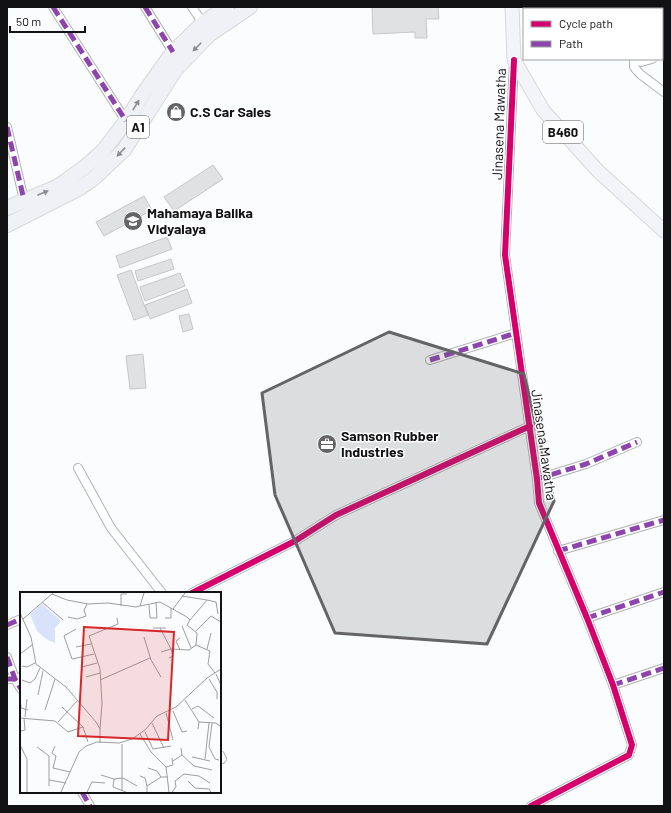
<svg xmlns="http://www.w3.org/2000/svg" width="671" height="813" font-family="Barlow,sans-serif">
<style>
.building{fill:#e0e1e3;stroke:#c7c7c9}
.lines{fill:none;stroke-linecap:round;stroke-linejoin:round}
.minor-casing{stroke:#b1b2b4;stroke-width:10}
.primary-casing{stroke:#d7d8d9;stroke-width:15}
.trunk-casing{stroke:#d7d8d9;stroke-width:16}
.minor{stroke:#feffff;stroke-width:8}
.primary{stroke:#f3f4f8;stroke-width:13}
.trunk{stroke:#eff1f6;stroke-width:14}
.quiet{stroke:#8e44ad;stroke-width:5;stroke-dasharray:10 5;stroke-linecap:butt}
.cycleway-casing{stroke:#fff;stroke-width:8}
.cycleway{stroke:#d6006c;stroke-width:6}
.oneway{fill:#8c8d90}
.marked{fill:#646466;fill-opacity:0.2;stroke:#646466;stroke-width:3;stroke-linejoin:round}
.labels{text-anchor:middle;stroke-width:3;stroke-linejoin:round;paint-order:stroke}
.shield{fill:#fff;stroke:#59595a;stroke-width:1}
.shield-label{font-size:13px;font-weight:bold;fill:#121214}
.poi-label{font-size:14px;font-weight:bold;fill:#121214;stroke:#fff;text-anchor:start}
.street-label{font-size:14px;fill:#121214;stroke:#fff}
.inset-road{fill:none;stroke:#9e9ea0;stroke-width:1}
.view{fill:#d62828;fill-opacity:0.15;stroke:#d62828;stroke-width:2}
.inset-edge{fill:none;stroke:#121214;stroke-width:2}
</style>
<rect width="100%" height="100%" fill="#fbfcfe"/>
<!-- building -->
<g class="building">
<polygon points="372,7 438,7 439,19 426,19 427,38 415,38 415,32 373,34"/>
<polygon points="213,165 223,179 174,211 164,197"/>
<polygon points="144,196 152,210 104,236 96,222"/>
<polygon points="167,237 172,249 120,268 116,256"/>
<polygon points="171,259 174,269 138,281 135,271"/>
<polygon points="131,270 148,315 134,320 117,275"/>
<polygon points="180,273 185,286 145,301 140,287"/>
<polygon points="187,289 192,303 150,319 145,305"/>
<polygon points="189,314 193,329 183,332 179,316"/>
<polygon points="143,354 146,388 130,389 126,356"/>
</g>
<g class="lines">
<!-- minor casing -->
<g class="minor-casing">
<g id="minor">
<polyline points="53,7 126,121"/>
<polyline points="145,7 173,52"/>
<polyline points="192,7 204,25"/>
<polyline points="611,7 612,9"/>
<polyline points="662,54 664,53"/>
<polyline points="634,59 641,62 652,59"/>
<polyline points="634,60 634,67 640,74 664,92"/>
<polyline points="514,61 505,255 537,479 539,503 587,618 613,685 632,745 629,755 531,806"/>
<polyline points="7,127 24,200"/>
<polyline points="430,360 516,333"/>
<polyline points="78,468 111,528 162,593"/>
<polyline points="537,479 586,464 637,442"/>
<polyline points="558,551 664,520"/>
<polyline points="192,593 295,541 336,515 530,426"/>
<polyline points="587,618 664,592"/>
<polyline points="7,625 21,619"/>
<polyline points="7,657 15,679 21,677"/>
<polyline points="7,679 15,679 21,689"/>
<polyline points="613,685 664,668"/>
<polyline points="220,755 222,759"/>
<polyline points="82,792 90,806"/>
</g>
</g>
<!-- primary casing -->
<g class="primary-casing">
<polyline id="primary" points="512,7 514,60 543,110 598,171 664,231"/>
</g>
<!-- trunk casing -->
<g class="trunk-casing">
<g id="trunk">
<polyline points="7,208 57,187 85,167 103,151 126,121 141,97 173,52 203,23 227,7"/>
<polyline points="7,225 78,189 93,179 124,150 176,69 210,34 250,7"/>
</g>
</g>
<!-- minor -->
<use href="#minor" class="minor"/>
<!-- primary -->
<use href="#primary" class="primary"/>
<!-- trunk -->
<use href="#trunk" class="trunk"/>
<!-- quiet -->
<g class="quiet">
<polyline points="53,7 126,121"/>
<polyline points="145,7 173,52"/>
<polyline points="7,127 24,200"/>
<polyline points="430,360 516,333"/>
<polyline points="537,479 586,464 637,442"/>
<polyline points="558,551 664,520"/>
<polyline points="587,618 664,592"/>
<polyline points="7,625 21,619"/>
<polyline points="7,657 15,679 21,677"/>
<polyline points="7,679 15,679 21,689"/>
<polyline points="613,685 664,668"/>
<polyline points="82,792 90,806"/>
</g>
<!-- cycleway casing -->
<g class="cycleway-casing">
<g id="cycleway">
<polyline points="514,60 505,255 537,479 539,503 587,618 613,685 632,745 629,755 531,806"/>
<polyline points="192,593 295,541 336,515 530,426"/>
</g>
</g>
<!-- cycleway -->
<use href="#cycleway" class="cycleway"/>
</g>
<!-- one-way arrows -->
<defs><path id="oneway-solid" d="M-6-.8H1V-3.2L6.5 0L1 3.2V.8H-6Z"/></defs>
<g class="oneway">
<use href="#oneway-solid" transform="translate(197 47) rotate(135)"/>
<use href="#oneway-solid" transform="translate(136 105) rotate(-58)"/>
<use href="#oneway-solid" transform="translate(121 152) rotate(133)"/>
<use href="#oneway-solid" transform="translate(43 193) rotate(-23)"/>
</g>
<!-- marked area -->
<path class="marked" d="M389 332 524 374 554 501 487 644 335 633 275 495 262 393Z"/>
<!-- icons -->
<defs>
<g id="shop-disc" transform="scale(1)"><circle r="9.5" fill="#646466" stroke="#fff"/><path d="M-5-2.5h2.3a2.7 3.5 0 0 1 5.4 0H5L5.5 6h-11ZM-1.5-2.5h3a1.5 2.3 0 0 0-3 0Z" fill="#fff"/></g>
<g id="school-disc" transform="scale(1)"><circle r="9.5" fill="#646466" stroke="#fff"/><path d="M0-5L7-2L0 1L-7-2ZM-4 1L0 2.5L4 1V4Q0 6-4 4Z" fill="#fff"/></g>
<g id="office-disc" transform="scale(1)"><circle r="9.5" fill="#646466" stroke="#fff"/><path d="M-6-3h4V-5.5h4V-3h4V5H-6ZM-1-4.5V-3h2v-1.5ZM-6 0V1H6V0Z" fill="#fff"/></g>
</defs>
<g fill-rule="evenodd">
<use href="#shop-disc" x="176" y="112"/>
<use href="#school-disc" x="133" y="221"/>
<use href="#office-disc" x="327" y="444"/>
</g>
<g class="labels">
<!-- shield labels -->
<g class="shield">
<rect x="127" y="116" width="22" height="22" rx="3"/>
<rect x="543" y="121" width="40" height="22" rx="3"/>
</g>
<g class="shield-label">
<text x="138" y="132">A1</text>
<text x="563" y="137">B460</text>
</g>
<!-- poi labels -->
<g class="poi-label">
<text x="190" y="117">C.S Car Sales</text>
<text x="147" y="218">Mahamaya Balika<tspan x="147" dy="16">Vidyalaya</tspan></text>
<text x="341" y="441">Samson Rubber<tspan x="341" dy="16">Industries</tspan></text>
</g>
<!-- street labels -->
<g class="street-label">
<text transform="translate(499 124) rotate(-88)" y="5">Jinasena Mawatha</text>
<text transform="translate(544 445) rotate(82)" y="5">Jinasena Mawatha</text>
</g>
</g>
<!-- overview -->
<g transform="translate(20 592)">
<rect width="201" height="201" fill="#fbfcfe"/>
<path d="M22 12 41 29 35 36V51L26 47 17 39 10 22Z" fill="#d8e2fa"/>
<path class="inset-road" d="M32 2 47 8 68 12 88 11 116 15 120 14 124 1M162 4 187 8 170 28M187 8 196 10 198 22M22 10 43 28M129 13 130 26H137L136 10M101 14V2H107M120 14 140 10 167 25 170 28 167 33 177 41 176 53 190 59 188 72 195 81M153 17 165 1M0 21 11 45 16 72 46 95 76 130 80 137V151M48 25 57 27 66 24 64 18 67 12M145 26H151V16M3 27 33 1M162 34 171 56M133 36H146M140 36 151 57 169 58 176 53M56 37 44 44 52 67 74 62M176 39 191 24 201 30M124 45 131 68 141 85M56 55 71 52M187 57 191 41M160 58 156 49 160 46M141 60 151 57 153 64 149 66M0 62 12 53M2 74 7 75 15 71M62 75 77 71M196 82 201 93M66 85 80 81M189 87 197 100V107M2 88 10 91 15 87 20 76M80 88 130 66M18 103 23 79M0 105 1 116 8 118M165 108 179 130 178 137M42 115 64 136M172 117 178 114 194 126M25 118 35 87M153 119 162 140 167 139M146 121 153 148M5 125 7 107M0 126 35 129 48 140 63 135 68 150M38 130 57 109M179 130 196 131 201 135M132 131 144 156M192 131 189 155 195 167 199 168M80 137 82 111 80 77 69 44 98 32 97 26M0 139 5 138 4 126M125 140 133 157 151 154M120 142 131 160 146 175 149 200M102 152V199M0 153 7 167V200M35 154 32 161 36 164 33 176 50 180M17 155 29 164V194M162 163 174 174 192 178M172 165 190 169M185 167 189 131M153 169 162 163 161 156M146 175 153 173 152 166M128 176 137 179 141 185M81 183 94 187M120 184 125 186 127 194M29 188 46 191M168 189 175 196 189 197 191 200M41 200 59 160 66 154 77 150 99 151 112 147 125 138 137 124 156 115 187 86 201 77M67 200 72 190 85 191M106 200 93 195 94 187 103 186 117 194M127 200V194L141 185H148M152 200 156 195 155 189 164 182 179 184 190 191"/>
<path class="view" d="M64 35 154 40 148 148 58 144Z"/>
<rect width="201" height="201" class="inset-edge"/>
</g>
<!-- border -->
<rect width="671" height="813" fill="none" stroke="#121214" stroke-width="16"/>
<!-- legend -->
<rect x="523" y="8" width="140" height="52" fill="#ffffff" stroke="#a0a0a1"/>
<rect x="531" y="21" width="20" height="6" fill="#d6006c" stroke="#a0a0a1"/>
<text x="559" y="28" font-size="12" fill="#121214">Cycle path</text>
<rect x="531" y="41" width="20" height="6" fill="#8e44ad" stroke="#a0a0a1"/>
<text x="559" y="48" font-size="12" fill="#121214">Path</text>
<!-- scale -->
<path d="M10 26v6h75v-6" fill="none" stroke="#121214" stroke-width="2"/>
<text x="16" y="26" font-size="12" fill="#121214" stroke="#ffffff" stroke-width="3" paint-order="stroke">50 m</text>
</svg>
